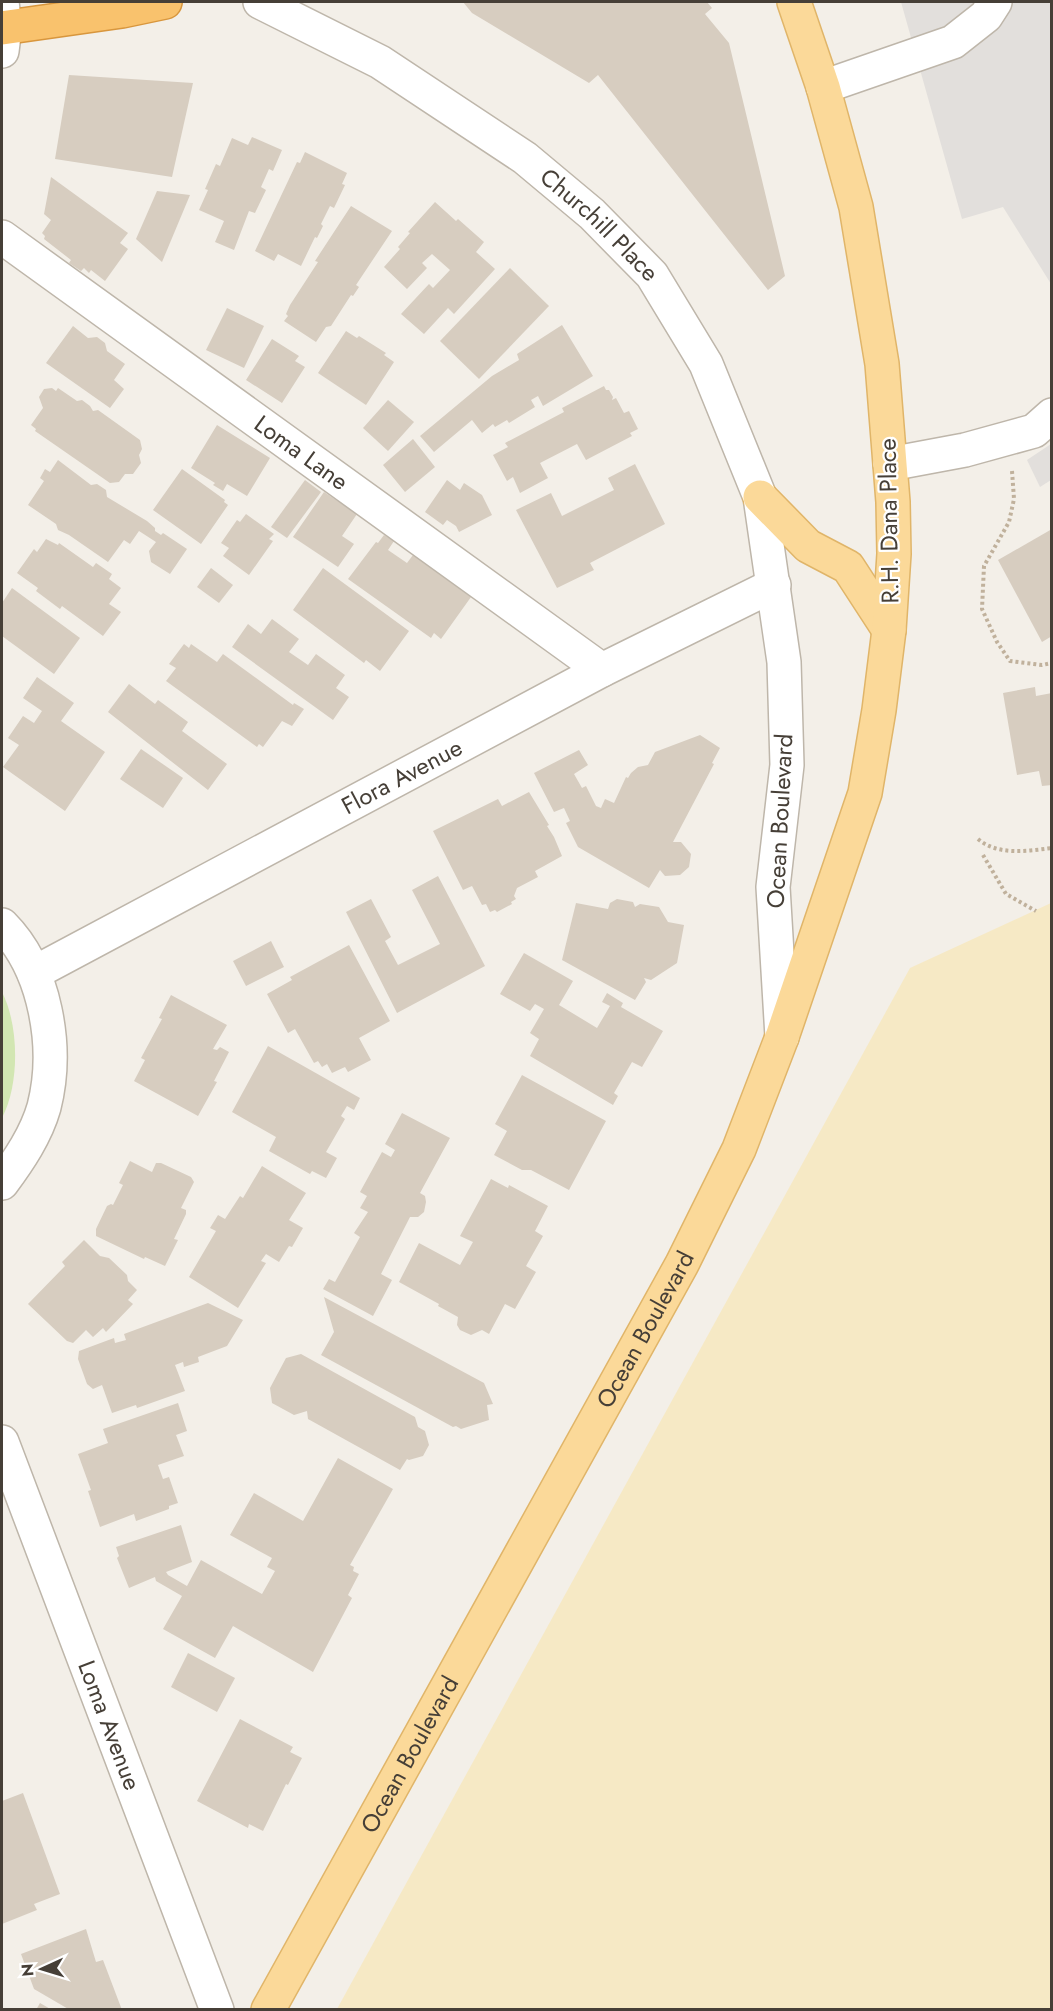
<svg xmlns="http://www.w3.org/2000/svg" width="1053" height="2011" font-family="Jost,sans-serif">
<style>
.green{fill:#d2e6b2}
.sand{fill:#f6e9c5}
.parking{fill:#e2dfdc}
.building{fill:#d7cdc0}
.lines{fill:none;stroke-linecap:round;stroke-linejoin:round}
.minor-casing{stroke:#beb6aa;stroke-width:36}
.major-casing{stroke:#e0b569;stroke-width:36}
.highway-casing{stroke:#d8963d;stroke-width:36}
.path{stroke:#c0b19c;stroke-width:4;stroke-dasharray:3 3;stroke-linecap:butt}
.minor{stroke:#fff;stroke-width:33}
.major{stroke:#fbd999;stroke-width:33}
.highway{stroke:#f9c26d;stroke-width:33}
.labels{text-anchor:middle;stroke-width:4.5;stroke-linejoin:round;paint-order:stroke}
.street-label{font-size:24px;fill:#463f37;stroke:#fff}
</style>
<rect width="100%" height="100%" fill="#f3efe8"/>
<!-- green -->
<path class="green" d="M2 992C19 1025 20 1084 2 1118Z"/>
<!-- sand -->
<polygon class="sand" points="1051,903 1051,2009 337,2009 910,968"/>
<!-- parking -->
<g class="parking">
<polygon points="901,2 1051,2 1051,284 1003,207 962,219"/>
<polygon points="1051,444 1051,480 1040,487 1027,460"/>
</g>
<!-- building -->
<g class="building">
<polygon points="463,2 707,2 712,8 705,14 729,43 785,276 768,290 598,75 589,83 472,13"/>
<polygon points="69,75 193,83 172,177 55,159"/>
<polygon points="252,137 282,150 273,171 269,169 261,187 266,190 255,213 249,211 234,250 215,242 224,221 199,210 208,190 205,189 216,164 220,166 232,138 248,145"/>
<polygon points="305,152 347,173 342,184 345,185 334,208 330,206 321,224 323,226 317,238 315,237 301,266 278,254 274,261 255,251 297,162 300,163"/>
<polygon points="51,177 128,233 120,243 128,249 105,281 91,270 89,273 84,268 81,271 69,263 71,260 44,239 45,236 42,233 51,220 44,214"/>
<polygon points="157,191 190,195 162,262 136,239"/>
<polygon points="435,202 456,221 458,219 484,242 476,252 495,269 454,314 448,308 424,334 401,314 429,284 433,288 450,270 432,254 422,263 427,268 407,289 384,267 400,249 398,247 410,233 408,232"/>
<polygon points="351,206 392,231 356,285 359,287 353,296 351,295 331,326 326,327 316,342 284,321 288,316 286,314 290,305 318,262 315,261"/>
<polygon points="510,268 549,306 479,379 440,341"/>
<polygon points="227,308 264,326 244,368 206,350"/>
<polygon points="562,325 593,376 543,406 538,396 531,400 535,407 509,423 507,420 495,427 493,424 482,433 472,420 434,452 420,436 492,376 519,360 517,354"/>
<polygon points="73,326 88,338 97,337 105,343 107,351 125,364 114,380 124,389 110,408 46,363"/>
<polygon points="346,331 357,338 359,336 386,353 384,355 394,362 366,405 318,373"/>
<polygon points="272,339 299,356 295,361 305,367 282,403 246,380"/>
<polygon points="604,386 606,390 609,390 613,397 612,400 616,398 624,413 629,411 638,429 630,433 632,436 586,460 577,444 540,463 548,478 520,493 513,477 507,481 493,455 508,447 505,443 564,412 562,408"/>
<polygon points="52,388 56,391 58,388 77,401 82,400 90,406 93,411 98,410 140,440 142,449 139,455 141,463 133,474 125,474 119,482 110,483 35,431 36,429 31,425 43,408 39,397 44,389"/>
<polygon points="388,400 414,422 388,451 363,428"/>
<polygon points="217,425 270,458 247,496 227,484 223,491 213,485 215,483 191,468"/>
<polygon points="413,439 435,467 405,492 383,465"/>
<polygon points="58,460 91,485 97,484 106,490 107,497 147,521 155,528 155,531 161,535 163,533 187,549 170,574 151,562 149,551 156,542 139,531 130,544 124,540 108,562 69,535 58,530 56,524 28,505 44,481 40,478 45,469 50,472"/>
<polygon points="635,464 665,524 590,563 594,570 557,588 516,510 551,493 562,516 614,490 608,478"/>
<polygon points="182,469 225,500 224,502 228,505 201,544 153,510"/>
<polygon points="305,480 321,492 287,538 271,527"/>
<polygon points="447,480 460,490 464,483 482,495 492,515 459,532 456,526 447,520 443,525 425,512"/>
<polygon points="324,492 357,514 342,536 354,544 338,567 293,537"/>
<polygon points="246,514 274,534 269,539 273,541 249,575 223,556 229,548 221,543 237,520 240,522"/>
<polygon points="1052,529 1052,636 1042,642 998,560"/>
<polygon points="384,535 394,541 388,550 407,563 413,555 471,597 441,639 434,633 431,638 348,579 376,542 378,543"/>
<polygon points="46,539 58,545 59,543 93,567 96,563 112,574 109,579 121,588 109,604 121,612 103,636 62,606 60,609 36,591 38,588 17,573 34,549 37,552"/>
<polygon points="211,568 233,585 219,603 197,587"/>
<polygon points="323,568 409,631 380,671 366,660 364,663 293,610"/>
<polygon points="12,588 80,638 54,674 2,636 2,603"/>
<polygon points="272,619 299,639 289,652 308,665 316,654 345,675 336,688 349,697 333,720 232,647 248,624 261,634"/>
<polygon points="184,644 189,648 191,644 217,662 223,654 293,705 294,703 304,709 292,726 282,721 263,747 259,744 257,747 166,681 176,668 169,664"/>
<polygon points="37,677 74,703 61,721 105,752 65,811 3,767 19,745 8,738 23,716 34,723 42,711 23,698"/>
<polygon points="129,684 155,704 158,700 188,722 182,731 227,764 208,790 108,712"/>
<polygon points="1035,687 1036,696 1052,693 1052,785 1042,786 1039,771 1017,775 1003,693"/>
<polygon points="700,735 720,748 712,763 714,764 673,842 681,842 691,854 689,867 680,875 665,876 660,870 649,888 578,847 566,823 570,821 564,808 554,812 534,773 579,750 588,765 574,774 582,788 586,786 596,806 601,808 605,799 614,803 626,777 628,778 631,773 638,767 648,765 655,752"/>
<polygon points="141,749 183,778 163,808 120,779"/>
<polygon points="529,792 549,825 547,826 554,837 562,856 535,871 538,877 517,888 514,896 516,899 511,902 512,904 497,912 495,910 490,912 486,904 482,905 472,886 463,890 433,831 498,799 502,806"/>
<polygon points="438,876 485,966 397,1013 346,912 371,899 391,937 385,941 398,965 440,944 412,890"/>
<polygon points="617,899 633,902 635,907 640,904 659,907 668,922 684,925 677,963 651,980 644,978 646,982 635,1000 562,960 576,903 608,909 610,903"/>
<polygon points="271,941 284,967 246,986 233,961"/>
<polygon points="349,945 390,1021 359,1038 371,1060 348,1072 345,1067 332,1073 327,1064 322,1067 318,1061 314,1063 295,1029 288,1033 267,994 292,980 290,977"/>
<polygon points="524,953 573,981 559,1005 597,1028 610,1006 602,1002 607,993 623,1003 621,1007 663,1031 642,1067 632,1062 614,1093 618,1096 613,1105 530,1056 539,1039 530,1033 544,1009 535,1004 530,1011 500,994"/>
<polygon points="171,995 227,1025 213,1049 217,1050 220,1047 229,1052 214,1081 217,1082 198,1116 134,1081 145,1060 141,1058 162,1019 159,1018"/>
<polygon points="268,1046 360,1098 354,1110 347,1106 341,1116 345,1119 326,1152 337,1158 326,1178 312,1171 310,1174 269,1151 276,1137 232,1112"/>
<polygon points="522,1075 606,1121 569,1190 531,1170 522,1170 494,1155 507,1131 495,1124"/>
<polygon points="402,1113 450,1138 420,1193 425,1196 426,1202 424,1212 418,1217 410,1217 381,1274 392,1280 373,1316 323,1289 329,1279 335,1282 360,1237 354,1233 368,1212 360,1208 367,1196 360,1192 382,1152 391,1157 395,1150 385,1144"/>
<polygon points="130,1161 152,1172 156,1163 161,1163 191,1177 194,1182 181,1208 186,1210 186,1214 174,1239 178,1240 165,1266 145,1257 144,1259 96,1236 96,1229 107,1206 111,1204 113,1205 123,1185 119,1183"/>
<polygon points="262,1166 306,1193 289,1220 303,1228 292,1247 289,1246 279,1262 266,1254 261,1261 266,1263 238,1308 189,1277 216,1231 210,1228 218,1215 225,1219 240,1196 243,1198"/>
<polygon points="491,1179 508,1188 509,1185 548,1206 535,1231 543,1236 526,1266 536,1272 515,1309 505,1304 489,1334 482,1330 471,1335 460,1330 457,1325 458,1317 438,1306 439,1304 399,1282 419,1243 460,1265 473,1242 460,1236"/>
<polygon points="84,1240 100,1256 109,1258 127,1275 128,1281 137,1290 128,1300 133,1304 106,1332 103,1328 93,1337 86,1330 73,1343 67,1341 28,1304 65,1266 62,1262"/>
<polygon points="324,1297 484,1383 493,1404 487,1405 489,1420 461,1429 456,1426 453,1427 321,1355 334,1332"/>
<polygon points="208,1303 243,1320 227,1346 198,1357 199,1362 184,1367 183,1362 175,1365 185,1391 137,1408 136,1405 112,1413 102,1385 93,1389 87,1384 78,1359 79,1351 114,1338 115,1343 126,1340 124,1334"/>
<polygon points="301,1354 415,1417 418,1427 425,1431 429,1445 423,1456 409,1460 407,1459 400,1470 308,1419 307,1411 294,1415 272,1403 270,1388 286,1358"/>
<polygon points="178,1403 187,1431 176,1435 184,1456 158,1465 163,1479 169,1477 178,1503 169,1506 169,1509 136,1521 134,1514 100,1527 88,1491 91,1490 78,1454 108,1443 103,1429"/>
<polygon points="338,1458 393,1489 350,1565 354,1567 353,1571 359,1574 348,1595 352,1598 313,1672 233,1626 215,1658 163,1629 182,1596 156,1581 155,1577 129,1588 117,1558 119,1556 116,1547 181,1525 192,1562 166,1572 168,1575 187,1586 201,1560 262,1594 275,1571 267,1567 272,1558 230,1535 254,1493 303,1521"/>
<polygon points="188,1653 235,1678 217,1712 171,1687"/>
<polygon points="240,1719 293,1747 290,1752 302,1758 288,1785 286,1784 263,1831 249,1824 248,1828 197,1801"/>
<polygon points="23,1793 60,1894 34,1904 37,1910 2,1924 2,1801"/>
<polygon points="86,1929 96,1962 103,1960 122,2010 70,2010 34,1989 21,1954"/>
<polygon points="40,2003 52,2010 36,2010"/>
</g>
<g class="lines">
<!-- minor casing -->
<g class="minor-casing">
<g id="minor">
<path id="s1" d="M260 2 380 62 525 158 592 214 652 275 706 364 760 497 784 662 787 765 773 887 782 1037"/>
<polyline points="2,51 5,27 2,2"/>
<polyline points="823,87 953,42 986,16 995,2"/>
<path id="s2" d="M2 237 602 670"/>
<polyline points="890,464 965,450 1034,431 1052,415"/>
<path d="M2 925C46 969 59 1048 44 1107 36 1135 19 1160 2 1183"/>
<path id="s3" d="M34 973 602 670 774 585"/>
<path id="s4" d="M2 1442 217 2010"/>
</g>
</g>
<!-- major casing -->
<g class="major-casing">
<g id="major">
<polyline points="760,497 808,546 848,567 889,630"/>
<path id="s5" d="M268 2010 682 1264 739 1149 782 1037 865 793 879 710 889 630 894 554 893 502 882 364 856 207 823 87 794 2"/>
</g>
</g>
<!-- highway casing -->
<g class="highway-casing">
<polyline id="highway" points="2,28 122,11 165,2"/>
</g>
<!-- path -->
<g class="path">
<polyline points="1012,471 1014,499 1009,522 984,566 982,609 997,642 1010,661 1042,665 1052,663"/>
<path d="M978 839C998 856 1027 851 1052 848"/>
<polyline points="983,855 1006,894 1036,911"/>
</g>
<!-- minor -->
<use href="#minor" class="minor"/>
<!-- major -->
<use href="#major" class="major"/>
<!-- highway -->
<use href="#highway" class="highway"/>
</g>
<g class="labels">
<!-- street labels -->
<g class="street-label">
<text dy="8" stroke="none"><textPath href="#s1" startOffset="408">Churchill Place</textPath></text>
<text dy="8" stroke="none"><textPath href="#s2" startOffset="369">Loma Lane</textPath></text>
<text transform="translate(889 521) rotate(-91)" y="8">R.H. Dana Place</text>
<text dy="8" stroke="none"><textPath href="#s3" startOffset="417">Flora Avenue</textPath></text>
<text transform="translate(780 821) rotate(-87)" y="8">Ocean Boulevard</text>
<text dy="8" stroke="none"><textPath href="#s5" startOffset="778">Ocean Boulevard</textPath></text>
<text dy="8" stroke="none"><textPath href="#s4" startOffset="303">Loma Avenue</textPath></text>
<text dy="8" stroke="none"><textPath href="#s5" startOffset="292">Ocean Boulevard</textPath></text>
</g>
</g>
<!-- border -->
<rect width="1053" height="2011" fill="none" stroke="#463f37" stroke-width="6"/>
<!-- north arrow -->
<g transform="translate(42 1969) rotate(266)" stroke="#ffffff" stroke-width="4.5" paint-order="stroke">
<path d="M0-4.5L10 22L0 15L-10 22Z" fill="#463f37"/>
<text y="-9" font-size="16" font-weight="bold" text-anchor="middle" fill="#463f37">N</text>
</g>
</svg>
